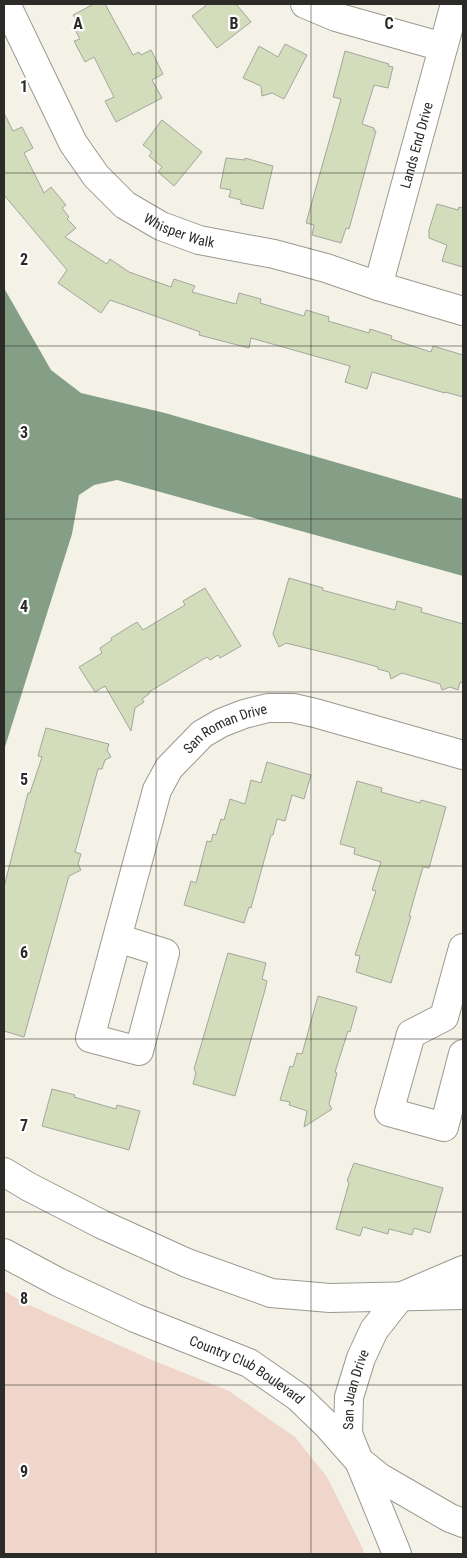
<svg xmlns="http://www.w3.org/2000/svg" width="467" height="1558" font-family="'Roboto Condensed',sans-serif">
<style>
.green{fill:#efd5ca}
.water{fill:#859f86}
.building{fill:#d3ddbb;stroke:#a3a69c}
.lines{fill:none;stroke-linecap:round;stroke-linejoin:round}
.minor-casing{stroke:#9b998f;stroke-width:30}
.minor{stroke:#fff;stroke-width:28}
.grid{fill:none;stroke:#2c2b28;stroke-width:1;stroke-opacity:0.55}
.labels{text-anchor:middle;stroke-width:4.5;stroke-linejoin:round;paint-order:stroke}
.street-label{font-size:14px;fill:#2c2b28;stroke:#fff}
.grid-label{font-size:16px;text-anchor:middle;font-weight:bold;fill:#2c2b28;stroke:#fff;stroke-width:4.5;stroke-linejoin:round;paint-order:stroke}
</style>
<rect width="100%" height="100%" fill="#f4f2e7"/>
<!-- green -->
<polygon class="green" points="4,1291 27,1304 152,1360 229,1391 295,1437 327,1477 363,1549 364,1554 4,1554"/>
<!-- water -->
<polygon class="water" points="4,288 51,370 81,393 165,413 463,499 463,576 117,480 94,485 79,495 72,534 4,750"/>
<!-- building -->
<g class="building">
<polygon points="94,4 105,4 133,55 139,52 141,55 151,50 163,74 152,80 162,98 116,122 105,101 114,97 94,57 85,62 74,41 80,39 74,28 79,25 73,15"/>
<polygon points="208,4 236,4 251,22 217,48 192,16"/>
<polygon points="285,44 307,55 284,99 272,93 262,96 261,86 243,78 259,46 278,57"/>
<polygon points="345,51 389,64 388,66 393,67 388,88 374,85 362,124 374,128 374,131 376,131 349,229 346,228 341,243 312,235 314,225 306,223 341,99 333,97"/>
<polygon points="4,113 13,131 22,127 33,148 24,153 44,193 51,187 66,205 62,208 69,217 67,219 76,228 65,237 107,264 110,259 129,272 171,287 174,279 195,286 192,292 236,304 239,293 261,299 260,303 304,316 306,310 329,317 328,321 369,333 370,329 392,336 391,339 431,352 433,346 463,355 463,397 445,392 445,393 372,372 367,389 345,382 350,366 251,338 249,348 199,335 200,332 110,300 101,313 58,283 67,270 4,195"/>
<polygon points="162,120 202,152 174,186 158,172 162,167 149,156 152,152 143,145"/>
<polygon points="226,158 245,160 245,158 273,166 263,209 241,204 241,200 229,197 231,190 220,188"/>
<polygon points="437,204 458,210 459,207 463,208 463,267 442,261 447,245 429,238 429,230"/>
<polygon points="289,578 323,588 322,590 395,610 397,601 422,608 421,612 463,624 463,683 460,682 458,690 450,687 442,690 440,684 402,673 391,679 389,672 378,669 378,667 338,656 286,643 279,647 273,634"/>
<polygon points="205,588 241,646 220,658 218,655 210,660 207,657 149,692 149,694 142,699 144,702 135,708 131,731 105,686 95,692 79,667 102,653 100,648 112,640 111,638 137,622 143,630 153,624 185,605 183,601"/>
<polygon points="46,728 109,744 107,750 111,757 105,760 102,769 98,769 75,852 81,854 78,864 81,870 69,876 24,1037 4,1031 4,887 28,793 30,793 42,757 38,756"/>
<polygon points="267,762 311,775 304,799 292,795 285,821 277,819 273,835 271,835 251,908 249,907 244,923 184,905 191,881 196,883 207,841 211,842 213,834 216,835 221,819 224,820 230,799 245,804 251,780 261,783"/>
<polygon points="357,781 382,788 381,792 420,803 421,800 446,807 429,868 423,867 409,916 411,916 391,983 356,972 360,956 355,955 376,891 372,890 381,862 354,854 355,848 340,844"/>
<polygon points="228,953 266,963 262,979 267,981 265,990 235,1096 193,1084 196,1073 194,1069"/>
<polygon points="318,996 357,1007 350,1032 348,1031 335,1072 337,1073 329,1104 332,1109 304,1127 307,1111 289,1105 290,1102 280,1100 290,1066 293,1067 297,1053 302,1054"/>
<polygon points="52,1089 75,1095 74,1097 116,1109 117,1105 140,1111 129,1150 42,1126"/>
<polygon points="354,1163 443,1188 430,1233 414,1228 412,1235 389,1229 388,1234 363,1227 360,1236 336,1229 349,1183 347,1181"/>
</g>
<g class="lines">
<!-- minor casing -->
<g class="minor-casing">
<g id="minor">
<path id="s1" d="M6 4 73 143 96 176 125 205 161 226 199 240 274 254 326 268 378 286 463 311"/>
<polyline points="305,4 336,17 443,47"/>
<path id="s2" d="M378 286 455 4"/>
<path id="s3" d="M117 938 165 953 139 1051 90 1038 157 790 169 768 202 734 221 723 244 714 268 708H293L315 713 463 755"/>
<polyline points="463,948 444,1017 411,1034 389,1112 444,1127 463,1054"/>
<polyline points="4,1172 29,1187 101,1224 187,1263 271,1293 330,1298 463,1295"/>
<path id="s4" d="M4 1253 58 1282 135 1318 249 1363 298 1397 328 1426 358 1460 379 1477 450 1518 463 1523"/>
<path id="s5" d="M397 1554 348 1434 349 1397 361 1358 374 1330 400 1297 463 1270"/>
</g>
</g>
<!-- minor -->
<use href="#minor" class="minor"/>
</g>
<!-- grid -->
<path class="grid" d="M156 4V1554M311 4V1554M4 173H463M4 346H463M4 519H463M4 692H463M4 866H463M4 1039H463M4 1212H463M4 1385H463"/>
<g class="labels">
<!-- street labels -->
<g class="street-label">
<text dy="5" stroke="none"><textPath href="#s2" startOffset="146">Lands End Drive</textPath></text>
<text dy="5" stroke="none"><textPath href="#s1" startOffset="296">Whisper Walk</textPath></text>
<text dy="5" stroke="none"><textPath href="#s3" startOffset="555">San Roman Drive</textPath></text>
<text dy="5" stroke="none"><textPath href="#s4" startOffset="270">Country Club Boulevard</textPath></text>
<text dy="5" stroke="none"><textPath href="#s5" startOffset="175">San Juan Drive</textPath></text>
</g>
</g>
<g class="grid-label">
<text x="78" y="29">A</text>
<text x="234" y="29">B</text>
<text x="389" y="29">C</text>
<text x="24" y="92">1</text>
<text x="24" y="265">2</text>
<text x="24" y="438">3</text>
<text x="24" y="612">4</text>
<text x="24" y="785">5</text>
<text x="24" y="958">6</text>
<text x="24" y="1131">7</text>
<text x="24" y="1304">8</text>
<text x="24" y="1477">9</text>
</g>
<!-- border -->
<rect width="467" height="1558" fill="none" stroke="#2c2b28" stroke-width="10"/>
</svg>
